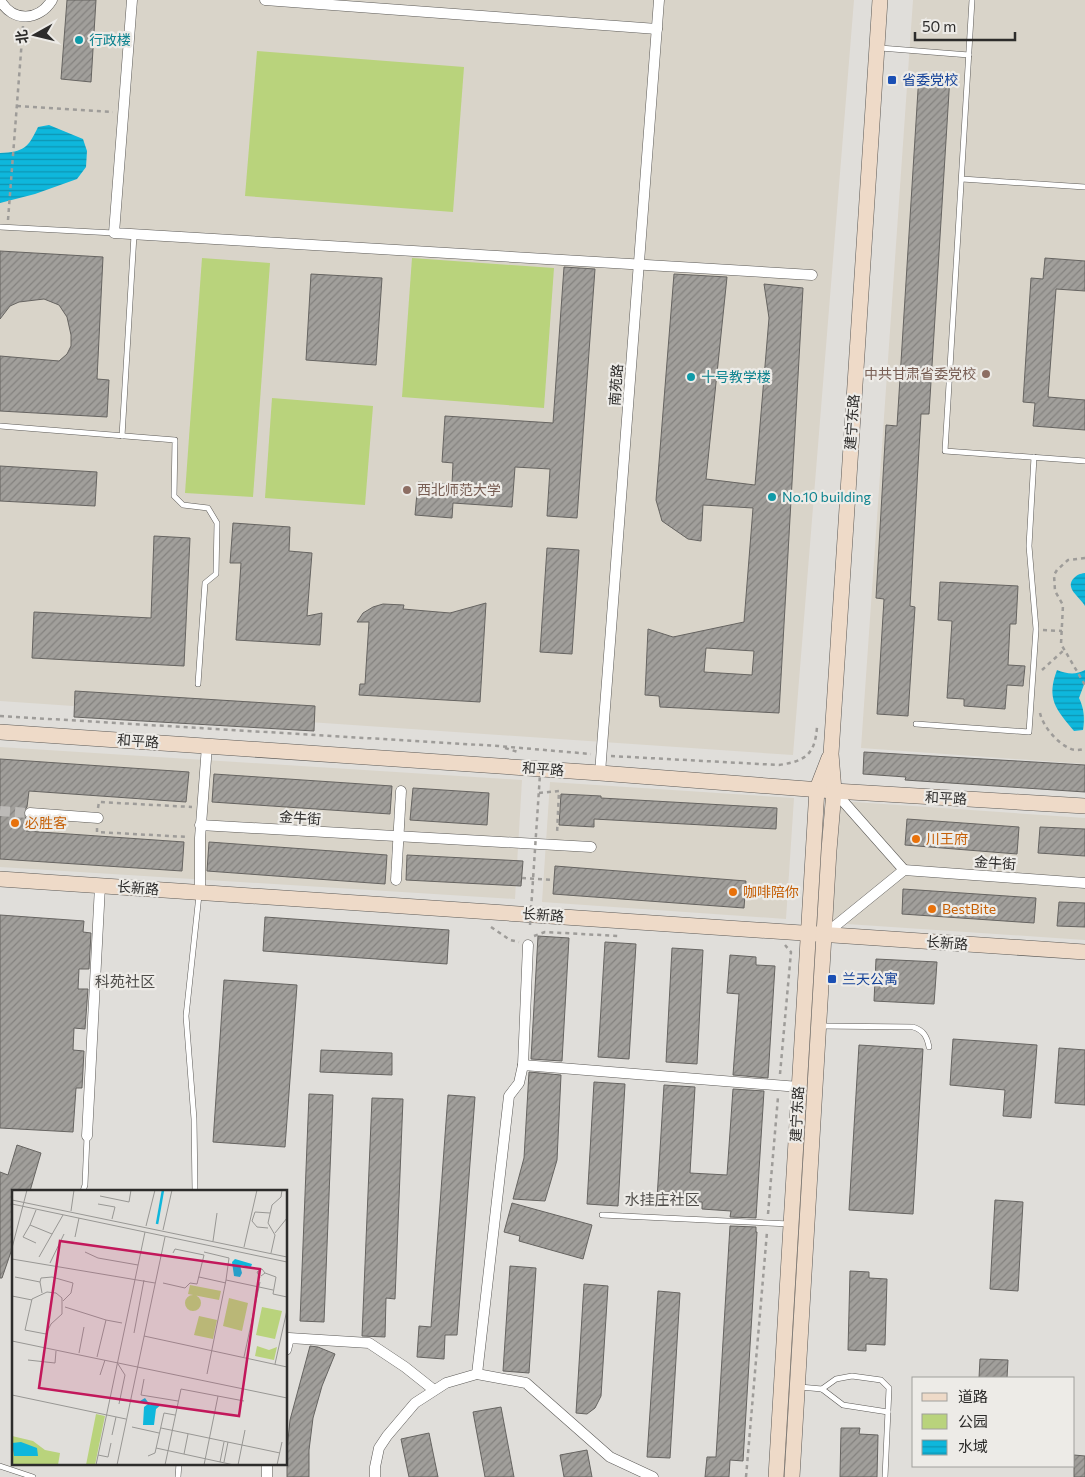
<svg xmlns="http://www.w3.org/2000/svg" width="1085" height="1477" font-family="Commissioner,'Noto Sans SC',sans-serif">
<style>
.built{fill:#d9d4c9}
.green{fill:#b9d37c}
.water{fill:url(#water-rules)}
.building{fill:url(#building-hatch);stroke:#666461;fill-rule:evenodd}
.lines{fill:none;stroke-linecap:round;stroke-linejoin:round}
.street-tunnel{stroke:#bcbab7;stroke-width:10;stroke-dasharray:10 5;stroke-linecap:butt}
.lane-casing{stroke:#5c5a57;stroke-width:6}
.street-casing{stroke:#5c5a57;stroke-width:11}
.secondary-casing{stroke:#5c5a57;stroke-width:16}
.path{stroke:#9e9c99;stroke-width:2.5;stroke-dasharray:4 4;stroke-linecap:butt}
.lane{stroke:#fff;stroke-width:5}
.street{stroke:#fff;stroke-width:10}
.secondary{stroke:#eedac8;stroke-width:15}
.path-bridge{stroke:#9e9c99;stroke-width:2.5;stroke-dasharray:4 4;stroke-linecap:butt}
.culture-dot{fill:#0f9aa8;stroke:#edebe7;stroke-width:2}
.transit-dot{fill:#1a4fb4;stroke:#edebe7;stroke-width:2}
.education-dot{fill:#8d6e63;stroke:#edebe7;stroke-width:2}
.food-dot{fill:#e8710a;stroke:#edebe7;stroke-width:2}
.labels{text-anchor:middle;stroke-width:4.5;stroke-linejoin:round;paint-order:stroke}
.culture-label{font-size:14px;fill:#0d838f;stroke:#edebe7;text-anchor:start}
.transit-label{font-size:14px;fill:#164399;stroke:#edebe7;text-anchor:start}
.education-label{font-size:14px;fill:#785e54;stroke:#edebe7;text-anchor:end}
.street-label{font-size:14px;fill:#2d2c2b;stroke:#edebe7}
.food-label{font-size:14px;fill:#c56008;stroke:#edebe7;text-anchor:start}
.neighbourhood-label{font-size:15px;fill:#4f4d4a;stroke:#edebe7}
.inset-river{fill:none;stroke:#0eb7dc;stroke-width:2.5}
.inset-road{fill:none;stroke:#989794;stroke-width:1}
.view{fill:#c2185b;fill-opacity:0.15;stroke:#c2185b;stroke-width:2.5}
.inset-edge{fill:none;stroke:#2d2c2b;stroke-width:2.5}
</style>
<defs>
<pattern id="water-rules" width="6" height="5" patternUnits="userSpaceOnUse" patternTransform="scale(1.25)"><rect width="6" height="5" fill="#0eb7dc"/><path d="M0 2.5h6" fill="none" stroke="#0e95b3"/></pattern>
<pattern id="building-hatch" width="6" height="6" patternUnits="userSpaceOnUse" patternTransform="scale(1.25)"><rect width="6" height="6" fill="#a19f9b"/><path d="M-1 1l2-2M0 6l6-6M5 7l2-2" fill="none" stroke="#84827f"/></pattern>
</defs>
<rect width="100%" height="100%" fill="#e0deda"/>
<!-- built -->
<g class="built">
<polygon points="0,0 854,0 793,755 0,701"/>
<polygon points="913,0 1085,0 1085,764 861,748"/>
<polygon points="0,747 522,780 515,899 0,867"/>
<polygon points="550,782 794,798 786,919 542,902"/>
<polygon points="840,801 1085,818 1085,940 832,923"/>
</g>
<!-- green -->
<g class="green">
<polygon points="257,51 464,67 453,212 245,196"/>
<polygon points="202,258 270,263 253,497 185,493"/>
<polygon points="412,258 554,268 544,408 402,397"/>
<polygon points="272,398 373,406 365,505 265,498"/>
</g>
<!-- water -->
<g class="water">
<path d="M49 125 83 139 87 151 86 167 77 179 35 194 0 203V153C24 152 28 148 38 127Z"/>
<path d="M1085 573V606C1080 597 1064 588 1074 578 1078 574 1079 574 1085 573Z"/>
<path d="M1057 670C1067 674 1076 675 1085 670V682L1079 698C1084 708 1085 719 1083 730L1074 731C1056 709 1046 699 1057 670Z"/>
</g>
<!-- building -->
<g class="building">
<polygon points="67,0 96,0 91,82 61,79"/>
<polygon points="919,74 950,76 929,414 921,414 910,606 915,607 908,716 877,714 884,599 876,598 886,425 897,426"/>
<polygon points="0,251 103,257 97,379 109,380 107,417 0,411 0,356 59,361 67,354 71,346 71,335 67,317 59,305 44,299 19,302 10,306 0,319"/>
<polygon points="1045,258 1085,261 1085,291 1056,289 1048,397 1085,400 1085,430 1033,426 1035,403 1023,402 1031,278 1043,279"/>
<polygon points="564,267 595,269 577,518 547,516 550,469 515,467 512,507 453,503 452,518 415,515 418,482 452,484 453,463 442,462 445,416 553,423"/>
<polygon points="311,274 382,278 376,365 306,360"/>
<path d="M674 274 727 277 706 479 755 485 769 318 764 284 803 288 779 713 660 707 659 696 645 695 648 629 673 637 744 622 753 508 703 505 701 541 688 539 662 521 656 500ZM706 648 754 651 752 675 704 672Z"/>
<polygon points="0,466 97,472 95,506 0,501"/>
<polygon points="233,523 290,527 289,551 312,553 307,616 322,613 320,645 236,640 241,563 230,563"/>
<polygon points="154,536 190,538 184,666 32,658 34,612 151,618"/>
<polygon points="547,548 579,550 572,654 540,652"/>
<polygon points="940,582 1018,586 1016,624 1010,624 1008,665 1025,666 1023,686 1007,685 1005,709 964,706 964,699 947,698 952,621 938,620"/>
<polygon points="486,603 480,702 359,695 360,684 365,684 369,622 357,622 363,613 373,607 383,604 404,605 403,609 450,613"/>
<polygon points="75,691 315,706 314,731 74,717"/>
<polygon points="864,752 1085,765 1085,792 905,780 906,777 863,774"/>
<polygon points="0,759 189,772 186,802 29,791 27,807 23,812 26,819 26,831 184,842 182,871 0,859"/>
<polygon points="214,774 392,786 390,814 212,802"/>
<polygon points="413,788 489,793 487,825 410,820"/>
<polygon points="561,794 601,796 601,798 777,808 776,829 594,819 594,827 559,825"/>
<polygon points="907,819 1019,827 1017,854 905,845"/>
<polygon points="1040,827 1085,829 1085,856 1038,853"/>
<polygon points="209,842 387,855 385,884 207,871"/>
<polygon points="407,855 523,861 521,886 406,880"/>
<polygon points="555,866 746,881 744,908 553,894"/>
<polygon points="903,889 1036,898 1034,923 902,914"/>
<polygon points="1059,902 1085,903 1085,927 1057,926"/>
<polygon points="0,915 84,921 83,932 91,933 89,969 79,969 78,989 88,989 85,1029 74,1028 73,1050 84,1051 82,1088 76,1088 73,1132 0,1128"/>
<polygon points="265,917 449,930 447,964 263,951"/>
<polygon points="538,936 569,938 562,1061 531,1059"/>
<polygon points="605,942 636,944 629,1059 598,1057"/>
<polygon points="672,948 703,950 697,1064 666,1062"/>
<polygon points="730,955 756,957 756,965 775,966 768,1078 733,1075 739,994 727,993"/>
<polygon points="876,959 937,962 934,1004 874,1001"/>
<polygon points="224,980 297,985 285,1147 213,1142"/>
<polygon points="953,1039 1037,1045 1031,1118 1003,1116 1005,1090 950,1085"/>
<polygon points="859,1045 923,1049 913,1214 849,1210"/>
<polygon points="1059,1048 1085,1050 1085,1105 1055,1103"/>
<polygon points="321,1050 392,1053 392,1075 320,1072"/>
<polygon points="529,1072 561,1075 557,1160 545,1201 513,1199 524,1158"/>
<polygon points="594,1082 625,1084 618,1206 587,1204"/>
<polygon points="664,1085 695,1087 690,1173 727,1175 733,1089 764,1091 756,1218 730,1217 731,1211 702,1209 702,1202 657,1199"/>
<polygon points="309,1094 333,1095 324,1322 300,1321"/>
<polygon points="448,1095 475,1097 457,1335 445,1335 444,1359 417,1357 419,1326 431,1327"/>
<polygon points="372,1098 403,1099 395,1299 386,1298 385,1337 362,1336"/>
<polygon points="17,1145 41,1153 30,1191 14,1191 14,1243 2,1278 0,1278 0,1172 8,1175"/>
<polygon points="995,1200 1023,1202 1018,1291 990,1289"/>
<polygon points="512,1203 592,1225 583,1259 519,1241 520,1236 504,1232"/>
<polygon points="730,1226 756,1227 756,1232 757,1232 743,1461 730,1460 729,1477 705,1477 707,1457 716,1457"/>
<polygon points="510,1266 536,1268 529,1373 503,1371"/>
<polygon points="850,1271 869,1272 869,1278 887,1279 885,1345 866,1344 866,1351 848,1350"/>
<polygon points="584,1284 608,1286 601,1396 595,1408 587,1414 576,1413"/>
<polygon points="658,1291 680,1293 670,1458 647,1457"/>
<polygon points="310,1346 318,1347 335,1354 322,1386 313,1418 309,1450 309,1477 287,1477 287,1450 290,1420"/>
<polygon points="980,1359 1008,1360 1007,1378 979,1378"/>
<polygon points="501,1407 514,1477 485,1477 473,1412"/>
<polygon points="841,1428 860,1428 859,1434 878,1435 877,1477 840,1477"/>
<polygon points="429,1433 438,1477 409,1477 401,1439"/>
<polygon points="587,1450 592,1477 564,1477 560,1455"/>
<polygon points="1074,1455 1085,1456 1085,1477 1074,1477"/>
</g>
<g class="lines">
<!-- street-tunnel -->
<polyline class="street-tunnel" points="0,811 30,813"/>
<!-- lane casing -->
<g class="lane-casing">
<g id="lane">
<polyline points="972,0 945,451 1085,461"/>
<polyline points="880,48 969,55"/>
<polyline points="962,179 1085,187"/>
<polyline points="0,227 114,233"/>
<polyline points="0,426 175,440 174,496 183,505 208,508 217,523 216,574 205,583 198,684"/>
<polyline points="122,436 134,235"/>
<polyline points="916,724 1029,732 1036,629 1029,546 1034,457"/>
<path d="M821 1026 913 1027C923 1030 927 1036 929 1047"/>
<polyline points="83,1191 85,1185 87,1136"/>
<polyline points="195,1191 194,1119 186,1016 199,895"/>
<polyline points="602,1215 790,1224"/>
<polyline points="800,1387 822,1389 843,1405 888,1412"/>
<polyline points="822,1389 836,1379 852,1376 881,1380 889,1388 885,1477"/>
<polyline points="0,1466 33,1477"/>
<polyline points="178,1477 179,1463"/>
</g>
</g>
<!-- street casing -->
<g class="street-casing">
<g id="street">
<path d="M0 0C13 23 39 21 52 0"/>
<polyline points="132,0 114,233 812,275"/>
<polyline points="265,0 657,29"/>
<polyline points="600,773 659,0"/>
<polyline points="834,791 904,870"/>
<polyline points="30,813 98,818"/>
<polyline points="200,825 591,847"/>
<polyline points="396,880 401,791"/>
<polyline points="200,892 200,838 207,746"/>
<polyline points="824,935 904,870 1085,883"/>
<polyline points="523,1065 528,945"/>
<polyline points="87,1136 100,886"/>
<polyline points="286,1350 289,1338 369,1343 405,1367 434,1390"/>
<polyline points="477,1374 509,1096 519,1083 523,1065 799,1087"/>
<polyline points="267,1477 267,1463"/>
<polyline points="375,1477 375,1467 379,1448 387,1436 415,1403 446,1383 477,1374 526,1383 610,1457 653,1477"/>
</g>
</g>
<!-- secondary casing -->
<g class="secondary-casing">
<g id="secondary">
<polyline points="0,732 600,773 834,791 1085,806"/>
<polyline points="0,879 1085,952"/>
<polyline points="776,1477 817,789 829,758"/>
<polyline points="792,1477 829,850 834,791 831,754 880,0"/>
</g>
</g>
<!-- path -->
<g class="path">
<polyline points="17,106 113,112"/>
<polyline points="8,220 23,26"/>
<polyline points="1085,558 1068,560 1057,570 1054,575 1055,591 1063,605 1061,644 1085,685"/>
<polyline points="1043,630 1062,631"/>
<polyline points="1042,670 1064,650"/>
<path d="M1040 713C1043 726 1056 742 1069 748 1074 751 1079 750 1085 749"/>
<polyline points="0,716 498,746 591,754"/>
<polyline points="505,748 518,752"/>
<path d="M611 756 779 765C805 761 815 755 817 727"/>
<polyline points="539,793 559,791 557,834"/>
<polyline points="98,808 99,802 192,807"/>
<polyline points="97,828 97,832 188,837"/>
<polyline points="522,878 554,880"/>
<polyline points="491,927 510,940 519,942"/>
<polyline points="534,936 545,932 618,936"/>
<polyline points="780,1074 791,952 785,945"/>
<polyline points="768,1214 778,1097"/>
<polyline points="746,1477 767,1232"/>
</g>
<!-- lane -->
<use href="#lane" class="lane"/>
<!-- street -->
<use href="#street" class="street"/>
<!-- secondary -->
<use href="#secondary" class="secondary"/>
<!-- path-bridge -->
<polyline class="path-bridge" points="530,925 541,759"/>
</g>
<!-- markers -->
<g class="culture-dot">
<circle cx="79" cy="40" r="5"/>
<circle cx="691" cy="377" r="5"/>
<circle cx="772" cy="497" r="5"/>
</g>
<g class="transit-dot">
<rect x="887" y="75" width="10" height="10" rx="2.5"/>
<rect x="827" y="974" width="10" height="10" rx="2.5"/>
</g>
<g class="education-dot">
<circle cx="986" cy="374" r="5"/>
<circle cx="407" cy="490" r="5"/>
</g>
<g class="food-dot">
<circle cx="15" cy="823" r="5"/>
<circle cx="916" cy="839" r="5"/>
<circle cx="733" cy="892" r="5"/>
<circle cx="932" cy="909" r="5"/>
</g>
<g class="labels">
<!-- culture labels -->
<g class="culture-label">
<text x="89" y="45">行政楼</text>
<text x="701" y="382">十号教学楼</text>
<text x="782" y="502">No.10 building</text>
</g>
<!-- transit labels -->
<g class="transit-label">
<text x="902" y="85">省委党校</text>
<text x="842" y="984">兰天公寓</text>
</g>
<!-- education labels -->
<g class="education-label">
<text x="976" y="379">中共甘肃省委党校</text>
<text x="417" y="495" text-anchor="start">西北师范大学</text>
</g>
<!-- street labels -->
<g class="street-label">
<text transform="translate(616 385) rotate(-86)" y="5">南苑路</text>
<text transform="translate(852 422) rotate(-86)" y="5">建宁东路</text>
<text transform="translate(138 741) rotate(4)" y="5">和平路</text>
<text transform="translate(543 769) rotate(4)" y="5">和平路</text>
<text transform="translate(946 798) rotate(3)" y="5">和平路</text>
<text transform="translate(300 818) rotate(4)" y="5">金牛街</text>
<text transform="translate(995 863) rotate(4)" y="5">金牛街</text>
<text transform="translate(138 888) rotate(4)" y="5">长新路</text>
<text transform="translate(543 915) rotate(4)" y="5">长新路</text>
<text transform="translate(947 943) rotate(4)" y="5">长新路</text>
<text transform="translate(797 1114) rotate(-87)" y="5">建宁东路</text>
</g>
<!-- food labels -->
<g class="food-label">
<text x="25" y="828">必胜客</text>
<text x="926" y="844">川王府</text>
<text x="743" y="897">咖啡陪你</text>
<text x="942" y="914">BestBite</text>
</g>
<!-- neighbourhood labels -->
<g class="neighbourhood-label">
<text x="125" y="987">科苑社区</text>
<text x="662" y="1205">水挂庄社区</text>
</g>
</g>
<!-- overview -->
<g transform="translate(12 1190)">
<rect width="275" height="275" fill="#e0deda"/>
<path d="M178 95 209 101 207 110 176 104ZM173 113a8 8 0 1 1 16 0a8 8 0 1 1-16 0ZM217 108 236 113 230 141 211 136ZM250 117 270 121 263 149 244 145ZM187 126 205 130 201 149 182 145ZM245 156 257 160 265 157 262 170 243 166ZM84 224 93 226 83 275H74ZM0 246 21 251 33 260 48 263 46 275H0Z" fill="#b9d37c"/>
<path d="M223 69 240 74 239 77 228 75 230 83 228 87 222 86 220 72ZM133 208 138 215 150 214 144 219 142 235H131L132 217 136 214 128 211ZM9 252 25 258 26 266H2L0 253Z" fill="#0eb7dc"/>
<path class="inset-river" d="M145 34 151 0"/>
<path class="inset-road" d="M88 6 117 12 119 0M0 10 275 67M0 14 275 72M86 14 103 17 100 29M59 21 62 0M18 35 24 20M134 36 143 0M256 38 245 37 240 31 243 22 258 23M151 40 160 0M263 43 275 28M63 47 67 28M201 51 205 23M24 53 11 47 18 35 40 44M232 57 245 0M0 58 15 0M73 62 86 68 126 75M192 62 217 68 214 90M259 63 263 45 256 33 260 15 269 7 270 0M27 67 51 25M0 69 143 93M38 73 52 44M253 83 264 87 261 104 275 107M3 87 28 92 30 103M187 87 214 93M248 88 245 82 250 79 253 83 249 86M28 92 29 88 40 87 61 93 59 103 51 111M248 92 247 97 261 100M151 93 173 98 178 93 185 94 192 65 163 59 161 63M35 102 44 103 50 108V124L39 134 34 144 13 140 20 109ZM0 106 20 110M53 117 94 130 85 167M94 130 110 133M122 143 132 90M132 146 275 177M0 151 275 208M67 163 72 137M16 170 43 173 44 161M106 174 113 185 107 214M263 174 275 120M195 184 214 90 247 97 232 167M88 185 93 170M132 189 129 205 166 211M0 205 114 229M120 237 147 243M149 238 268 263M100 245 104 227M144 258 222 275M172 264 176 244M86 265 96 267 99 253M136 266 143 263 152 223 163 225M208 272 212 252M212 272 216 252M84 275 133 42M105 275 153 47M153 275 169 199 232 211M192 275 206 206M226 275 233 240M265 275 270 252"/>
<path class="view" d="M48 51 248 79 227 226 27 198Z"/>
<rect width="275" height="275" class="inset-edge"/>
</g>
<!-- legend -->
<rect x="912" y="1377" width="162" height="90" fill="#edebe7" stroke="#a09f9c"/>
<rect x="922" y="1393" width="25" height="8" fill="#eedac8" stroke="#a09f9c"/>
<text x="958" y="1402" font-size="15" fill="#2d2c2b">道路</text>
<rect x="922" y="1414" width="25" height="15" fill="#b9d37c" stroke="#a09f9c"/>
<text x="958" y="1427" font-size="15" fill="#2d2c2b">公园</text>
<rect x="922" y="1440" width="25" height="15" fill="url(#water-rules)" stroke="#a09f9c"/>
<text x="958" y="1452" font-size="15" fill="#2d2c2b">水域</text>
<!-- north arrow -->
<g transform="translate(35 35) rotate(262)" stroke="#edebe7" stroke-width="4" paint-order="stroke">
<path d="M0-4L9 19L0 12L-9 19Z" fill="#2d2c2b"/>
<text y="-8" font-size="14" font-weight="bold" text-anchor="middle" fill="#2d2c2b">北</text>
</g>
<!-- scale -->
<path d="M915 32v8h100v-8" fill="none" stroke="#2d2c2b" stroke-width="2.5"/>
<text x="922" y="32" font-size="15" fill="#2d2c2b" stroke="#edebe7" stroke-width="4" paint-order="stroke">50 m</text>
</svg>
